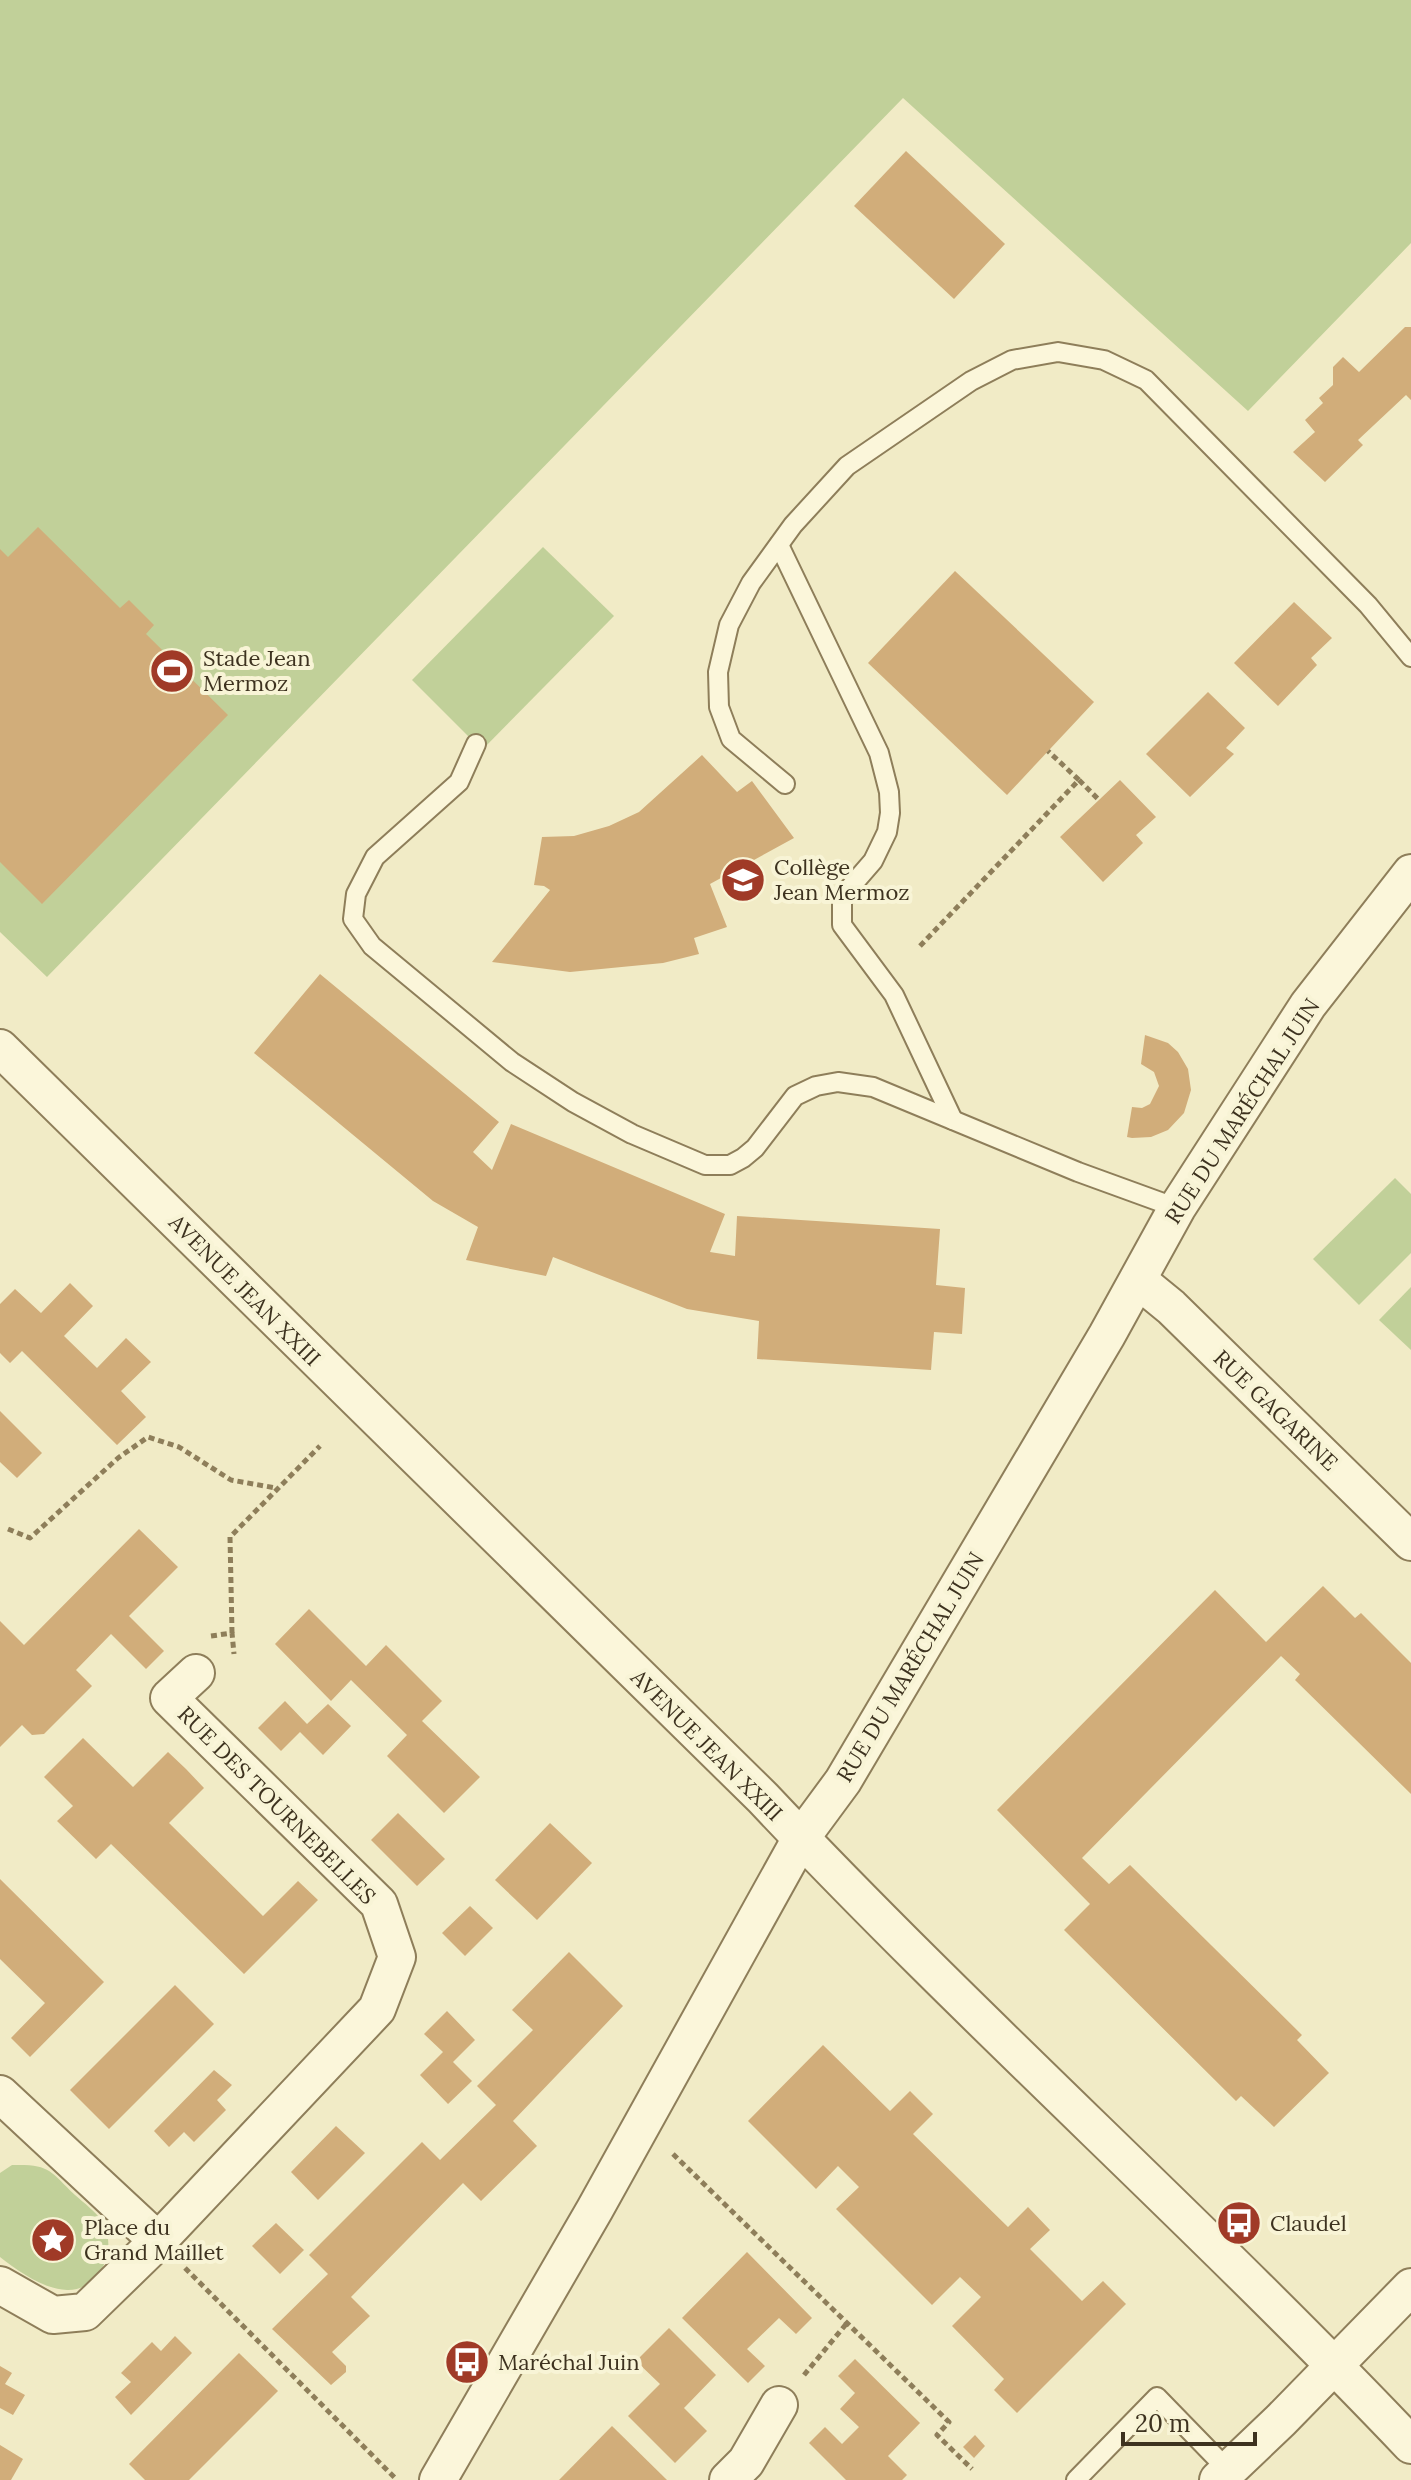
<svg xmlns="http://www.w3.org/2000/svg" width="1411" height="2480" font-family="Lora,serif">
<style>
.green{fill:#c1d099}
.building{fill:#d1ad7a}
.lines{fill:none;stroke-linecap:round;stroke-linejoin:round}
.service-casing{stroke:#8e7e5a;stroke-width:22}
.minor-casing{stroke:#8e7e5a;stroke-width:40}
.path{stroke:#8e7e5a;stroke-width:5;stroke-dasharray:6 4;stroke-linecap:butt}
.service{stroke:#fbf6da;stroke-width:18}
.minor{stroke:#fbf6da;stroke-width:36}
.labels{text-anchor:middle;stroke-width:8;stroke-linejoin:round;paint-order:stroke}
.poi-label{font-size:22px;fill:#3d321f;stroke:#f8f4d6;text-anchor:start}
.street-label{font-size:22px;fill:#3d321f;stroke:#f8f4d6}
</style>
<rect width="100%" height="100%" fill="#f1ebc6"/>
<!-- green -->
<g class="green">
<polygon points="0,0 1411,0 1411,243 1248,411 903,98 47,977 0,932"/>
<polygon points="543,547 614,616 482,750 412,680"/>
<polygon points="1395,1178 1411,1194 1411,1253 1359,1305 1313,1259"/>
<polygon points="1411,1287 1411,1350 1379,1320"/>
<path d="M12 2165C50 2164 49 2170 75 2195 84 2203 96 2212 102 2221 119 2248 100 2291 67 2290 43 2289 18 2271 0 2257V2173Z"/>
</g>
<!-- building -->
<g class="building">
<polygon points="906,151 1005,244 954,299 854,206"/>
<polygon points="1405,327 1411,327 1411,400 1406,395 1358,440 1363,445 1325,482 1293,452 1315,432 1305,420 1323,403 1319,398 1333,385 1333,367 1343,357 1359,372"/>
<polygon points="38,527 120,608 129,600 154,625 146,634 228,715 42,904 0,862 0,549 8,557"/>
<polygon points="955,571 1094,702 1007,795 868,663"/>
<polygon points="1294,602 1332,638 1311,658 1317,665 1278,706 1234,663"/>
<polygon points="1208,692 1245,728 1226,748 1234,754 1190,797 1146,754"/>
<polygon points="702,755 737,792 752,781 794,838 710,884 727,927 694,938 699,954 663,963 570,972 492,962 550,890 544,886 534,885 542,837 574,836 609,826 639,812"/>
<polygon points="1120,780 1156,817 1136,835 1143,843 1103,882 1060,837"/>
<polygon points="320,974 499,1122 473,1152 492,1170 511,1124 725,1214 710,1252 735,1256 737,1216 940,1229 936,1285 965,1288 962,1334 934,1332 931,1370 757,1359 759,1321 687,1309 553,1257 546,1276 466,1260 478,1227 433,1201 254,1053"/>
<polygon points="1145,1035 1168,1043 1178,1052 1188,1069 1191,1090 1184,1113 1168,1130 1151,1137 1132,1138 1127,1137 1132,1107 1142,1108 1150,1104 1159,1086 1154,1072 1141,1064"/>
<polygon points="70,1283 93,1306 64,1336 97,1368 126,1338 151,1362 121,1391 146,1417 117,1445 22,1351 10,1363 0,1353 0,1304 15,1289 41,1313"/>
<polygon points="0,1411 42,1453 17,1478 0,1462"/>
<polygon points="139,1529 178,1567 129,1616 164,1651 146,1669 111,1634 76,1670 92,1686 44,1734 32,1735 22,1725 0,1747 0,1621 24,1645"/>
<polygon points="1323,1586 1355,1618 1361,1613 1411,1663 1411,1794 1295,1680 1300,1674 1281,1656 1082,1858 1109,1884 1130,1865 1302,2035 1297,2040 1329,2073 1274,2127 1241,2096 1236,2101 1064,1930 1090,1904 997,1810 1215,1590 1266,1642"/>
<polygon points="309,1609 366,1666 386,1645 442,1701 422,1721 480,1777 444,1813 387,1756 407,1735 351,1680 331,1701 275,1644"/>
<polygon points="285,1701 307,1724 328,1704 351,1726 323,1755 300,1732 281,1751 258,1728"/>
<polygon points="83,1738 133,1787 168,1752 186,1769 204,1788 169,1823 263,1916 298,1881 318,1900 244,1974 111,1844 96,1859 57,1821 73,1806 44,1777"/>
<polygon points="398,1813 445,1859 417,1886 371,1840"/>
<polygon points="550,1823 592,1863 537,1920 495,1880"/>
<polygon points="0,1879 104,1982 30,2057 11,2038 45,2003 0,1959"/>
<polygon points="470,1906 493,1928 465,1956 442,1933"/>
<polygon points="569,1952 623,2006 513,2121 537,2146 481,2201 463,2183 351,2297 370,2316 332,2352 346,2366 346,2372 331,2385 272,2329 328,2274 309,2255 422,2142 440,2160 496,2105 477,2086 533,2030 512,2010"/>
<polygon points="175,1985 214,2024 109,2129 70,2090"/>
<polygon points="447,2011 475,2040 453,2062 472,2081 448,2104 420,2075 443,2052 424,2034"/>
<polygon points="823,2045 890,2111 910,2091 933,2114 913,2134 1008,2227 1028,2207 1050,2230 1030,2249 1082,2301 1103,2281 1126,2304 1017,2413 994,2390 1004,2379 952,2326 981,2297 960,2277 932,2305 836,2209 859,2187 838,2166 816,2189 748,2121"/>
<polygon points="214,2070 232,2085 217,2100 226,2110 194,2142 184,2132 169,2147 154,2131"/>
<polygon points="336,2126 365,2153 318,2200 291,2172"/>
<polygon points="276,2223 304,2250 280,2274 252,2246"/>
<polygon points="747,2252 812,2318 796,2334 779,2318 747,2349 765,2366 748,2383 682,2318"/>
<polygon points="669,2328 716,2375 684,2408 707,2431 675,2463 628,2416 660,2384 636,2361"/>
<polygon points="175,2336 192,2353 131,2415 115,2397 131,2382 121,2373 152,2342 161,2351"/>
<polygon points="470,2341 479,2347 466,2368 457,2363"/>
<polygon points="239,2353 278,2391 189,2480 145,2480 129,2464"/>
<polygon points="855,2359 920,2423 888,2456 907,2475 902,2480 846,2480 809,2443 825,2427 842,2444 859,2427 840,2409 855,2393 838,2376"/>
<polygon points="0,2366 12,2373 5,2384 25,2395 13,2415 0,2408"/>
<polygon points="612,2426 667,2480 559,2480"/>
<polygon points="975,2435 985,2446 974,2458 963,2447"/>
<polygon points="0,2445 23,2459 11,2480 0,2480"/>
</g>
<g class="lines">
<!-- service casing -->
<g class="service-casing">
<g id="service">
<polyline points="779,545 879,753 889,792 890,813 887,832 873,861 847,891 842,901 842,925 894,995 953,1120"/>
<polyline points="476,744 459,782 375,857 356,894 353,919 372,946 512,1062 573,1102 632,1134 705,1165 730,1165 743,1158 755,1148 795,1096 816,1086 838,1082 873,1087 1078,1172 1177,1208"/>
<polyline points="785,784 731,739 719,707 718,672 729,625 751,583 793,525 847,466 971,381 1012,360 1058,352 1104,360 1146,380 1368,605 1411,657"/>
<polyline points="1076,2480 1157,2397 1228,2470"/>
</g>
</g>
<!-- minor casing -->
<g class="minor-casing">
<g id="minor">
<path d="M0 1048 763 1798C972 2020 1201 2224 1411 2445"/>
<polyline points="1138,1280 1171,1307 1411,1542"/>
<polyline points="0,2094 158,2241 377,2009 397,1957 379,1904 169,1698 196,1673"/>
<polyline points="0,2285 53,2315 85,2312 158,2241"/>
<polyline points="438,2480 595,2209 801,1838 843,1781 1107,1335 1177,1208 1308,1005 1411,873"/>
<polyline points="728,2480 746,2462 779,2405"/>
<polyline points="1218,2480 1281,2420 1411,2287"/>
</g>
</g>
<!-- path -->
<g class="path">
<polyline points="1079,780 1099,800"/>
<polyline points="920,946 1079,780 1048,751"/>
<polyline points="8,1529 30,1538 118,1458 148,1437 179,1447 231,1480 276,1488"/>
<polyline points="232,1633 230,1537 320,1446"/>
<polyline points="211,1636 232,1633 234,1654"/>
<polyline points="673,2154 949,2422 937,2435 972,2469"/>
<polyline points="185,2268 397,2480"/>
<polyline points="804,2375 847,2323"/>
</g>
<!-- service -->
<use href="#service" class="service"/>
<!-- minor -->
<use href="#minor" class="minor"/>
</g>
<!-- icons -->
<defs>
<g id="stadium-disc" transform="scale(2.3)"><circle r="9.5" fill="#a03a27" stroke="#f8f4d6"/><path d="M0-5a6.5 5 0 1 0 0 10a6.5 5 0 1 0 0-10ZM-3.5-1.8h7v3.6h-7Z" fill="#fff"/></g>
<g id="school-disc" transform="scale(2.3)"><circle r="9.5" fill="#a03a27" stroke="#f8f4d6"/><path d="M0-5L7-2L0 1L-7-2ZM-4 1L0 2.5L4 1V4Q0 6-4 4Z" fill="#fff"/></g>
<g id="bus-disc" transform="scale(2.3)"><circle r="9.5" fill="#a03a27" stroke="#f8f4d6"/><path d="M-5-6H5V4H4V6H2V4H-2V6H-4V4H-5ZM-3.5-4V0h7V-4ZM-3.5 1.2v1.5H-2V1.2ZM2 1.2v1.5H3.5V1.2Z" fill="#fff"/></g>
<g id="sight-disc" transform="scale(2.3)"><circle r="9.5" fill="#a03a27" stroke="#f8f4d6"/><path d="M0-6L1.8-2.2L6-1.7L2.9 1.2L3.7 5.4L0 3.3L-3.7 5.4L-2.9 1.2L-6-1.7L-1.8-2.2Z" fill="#fff"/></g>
</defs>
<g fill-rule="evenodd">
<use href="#stadium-disc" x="172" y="671"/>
<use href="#school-disc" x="743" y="880"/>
<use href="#bus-disc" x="1239" y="2223"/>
<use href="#sight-disc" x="53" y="2240"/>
<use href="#bus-disc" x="467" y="2362"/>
</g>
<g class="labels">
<!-- poi labels -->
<g class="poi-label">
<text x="203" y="666">Stade Jean<tspan x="203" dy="25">Mermoz</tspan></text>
<text x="774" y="875">Collège<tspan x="774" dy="25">Jean Mermoz</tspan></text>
<text x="1270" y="2231">Claudel</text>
<text x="84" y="2235">Place du<tspan x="84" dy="25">Grand Maillet</tspan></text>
<text x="498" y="2370">Maréchal Juin</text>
</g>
<!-- street labels -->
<g class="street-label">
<text transform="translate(1242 1111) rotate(-57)" y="8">RUE DU MARÉCHAL JUIN</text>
<text transform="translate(245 1290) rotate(45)" y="8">AVENUE JEAN XXIII</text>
<text transform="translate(1276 1410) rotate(44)" y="8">RUE GAGARINE</text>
<text transform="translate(910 1667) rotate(-59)" y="8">RUE DU MARÉCHAL JUIN</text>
<text transform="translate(707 1745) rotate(45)" y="8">AVENUE JEAN XXIII</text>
<text transform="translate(277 1805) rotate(45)" y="8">RUE DES TOURNEBELLES</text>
</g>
</g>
<!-- scale -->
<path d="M1123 2432v12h132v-12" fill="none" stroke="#3d321f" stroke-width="4"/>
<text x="1135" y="2432" font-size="24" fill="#3d321f" stroke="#f8f4d6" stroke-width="6" paint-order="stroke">20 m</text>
</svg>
